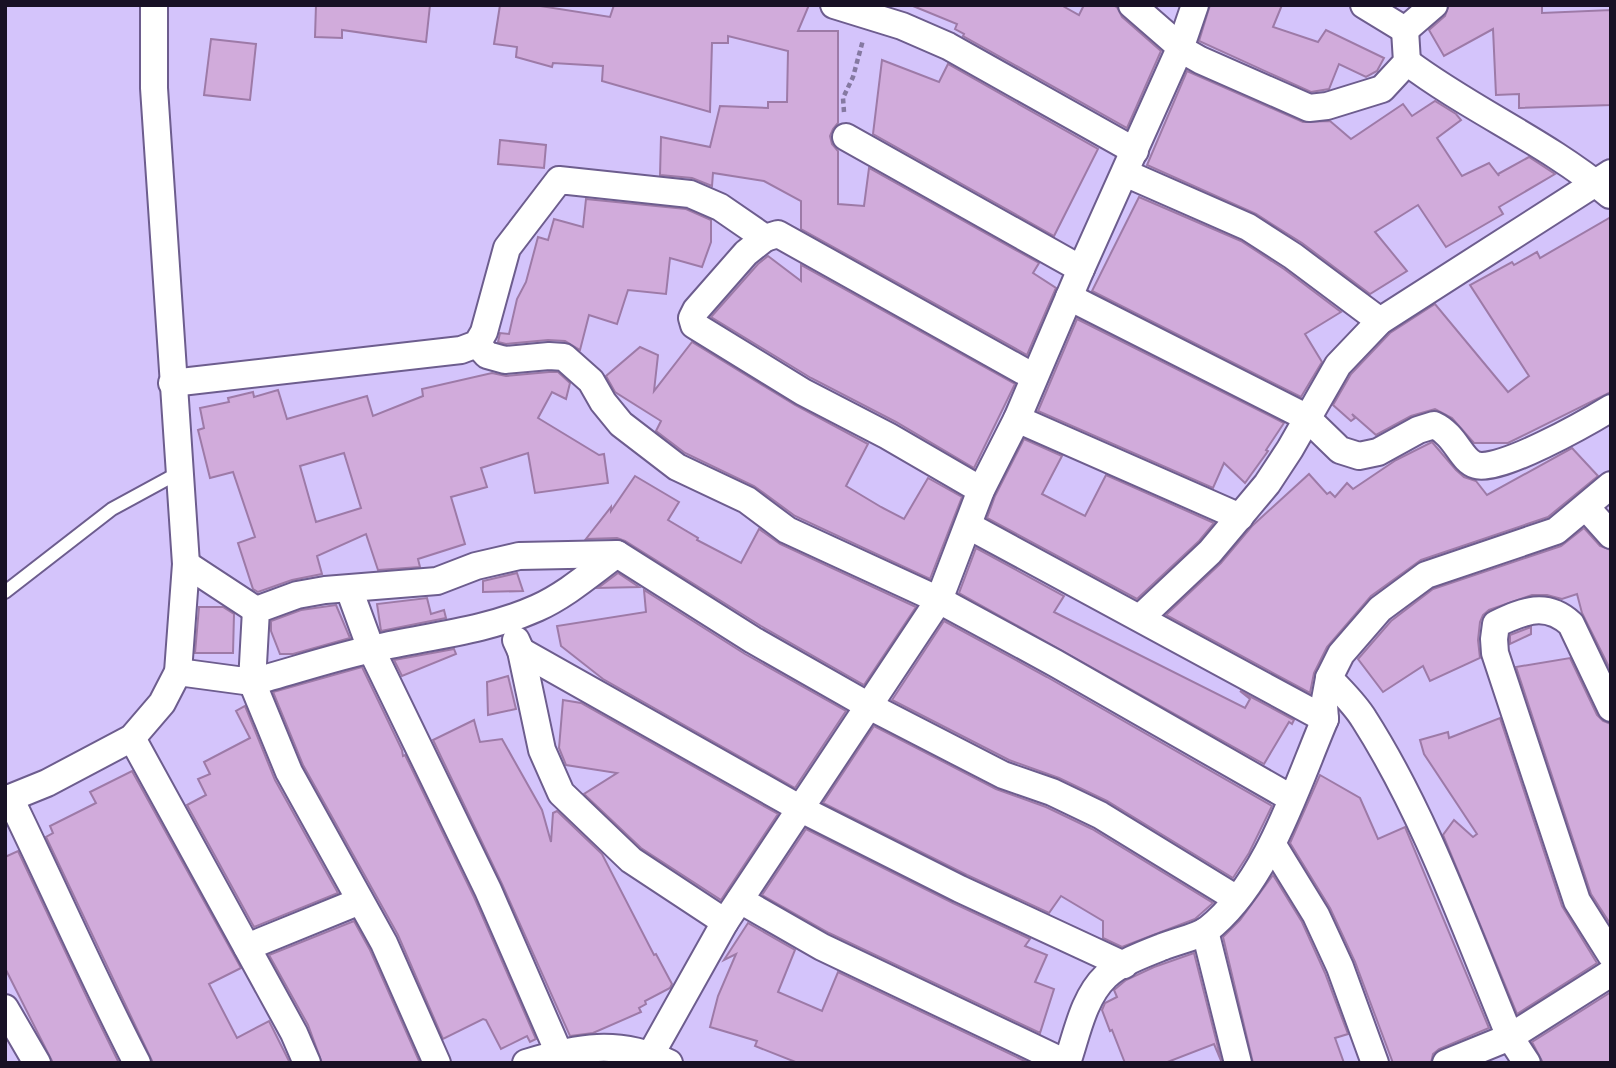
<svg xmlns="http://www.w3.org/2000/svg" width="1616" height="1068" font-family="'Archivo Narrow',sans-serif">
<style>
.building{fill:#d1abdb;stroke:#9d7aa7;stroke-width:2;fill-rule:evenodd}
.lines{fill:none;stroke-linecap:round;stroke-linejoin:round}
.service-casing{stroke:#6d5d8e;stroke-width:16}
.minor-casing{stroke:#6d5d8e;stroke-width:30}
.path{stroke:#8579a1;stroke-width:4.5;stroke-dasharray:5 3.5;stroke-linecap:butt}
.service{stroke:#fff;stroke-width:12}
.minor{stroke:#fff;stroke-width:26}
</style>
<rect width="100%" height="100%" fill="#d4c4fb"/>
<!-- building -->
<g class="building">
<polygon points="316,5 430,5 426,42 342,30 342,38 315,37"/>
<polygon points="500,5 534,5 610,17 614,5 809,5 798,31 838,31 838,123 833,129 830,136 832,144 838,151 838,204 864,206 869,168 1039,263 1033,273 1056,288 1027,355 801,229 801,201 764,181 713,173 712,186 692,178 660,175 661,137 710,147 720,106 768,108 768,102 787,102 788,51 728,36 728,43 712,43 710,112 602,81 603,66 553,63 552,67 516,57 517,47 494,44"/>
<polygon points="1061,5 1079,15 1084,5 1113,5 1117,7 1122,17 1161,51 1127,128 963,36 964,34 955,29 957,24 913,6"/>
<polygon points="1210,5 1282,5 1273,27 1318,42 1326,30 1384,58 1377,71 1366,77 1339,64 1329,89 1311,92 1199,41"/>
<polygon points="1449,5 1542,5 1542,13 1611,10 1611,105 1519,108 1519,94 1496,95 1493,29 1444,56 1429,30 1445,16"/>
<polygon points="211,39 256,44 250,100 204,95"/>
<polygon points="882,60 939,82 948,64 1098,149 1054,236 873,134"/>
<polygon points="1187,71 1303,122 1330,121 1351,139 1403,104 1412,116 1435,101 1456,114 1461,120 1437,138 1462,176 1489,163 1499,176 1498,174 1529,157 1555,174 1499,207 1503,214 1446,247 1418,205 1375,232 1407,271 1370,294 1302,243 1256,214 1147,165"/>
<polygon points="500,140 546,145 544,168 498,164"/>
<polygon points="1139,197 1241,241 1284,269 1341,312 1305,334 1322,362 1301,397 1092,291"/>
<polygon points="586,199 686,209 711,220 711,242 702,267 670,258 666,294 628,290 617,324 589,315 580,350 565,341 548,340 506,344 498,342 500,333 509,334 517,299 526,282 538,237 548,240 554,219 583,227"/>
<polygon points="1611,217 1611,392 1508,443 1474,443 1452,418 1435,409 1411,416 1376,435 1352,414 1355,418 1351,421 1333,405 1351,374 1390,333 1435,304 1508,392 1529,376 1470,285 1512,262 1514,265 1537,252 1540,258"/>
<polygon points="768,256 801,281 801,265 1015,384 974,468 896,422 811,378 711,317 758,264"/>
<polygon points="1077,319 1284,423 1266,450 1268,451 1245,483 1224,463 1213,488 1038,411"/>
<polygon points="692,342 795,405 868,444 846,486 881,507 904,519 928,478 962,497 930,579 795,516 754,486 685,453 656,431 661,421 615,392 606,376 640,347 658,355 654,391"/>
<path d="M549 372H558L570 383 566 399 552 392 538 418 599 455 604 454 608 483 535 493 528 453 481 468 487 487 451 497 465 544 418 559 420 567 378 570 366 534 317 556 322 574 292 580 258 592 253 589 238 543 255 537 233 472 210 478 198 430 204 428 200 408 229 402 228 398 253 392 254 397 278 390 287 419 367 396 373 416 423 396 422 389 492 373 506 376ZM344 453 361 508 316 522 300 466Z"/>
<polygon points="1024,439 1062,456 1042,494 1085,516 1106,475 1214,523 1199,541 1137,599 987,518 995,496"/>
<polygon points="1432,442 1456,470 1464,477 1476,481 1487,495 1572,448 1598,476 1548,517 1421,560 1371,596 1327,647 1314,673 1310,693 1166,615 1221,563 1252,526 1309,474 1327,494 1330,492 1335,497 1347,483 1353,489 1396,460"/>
<polygon points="635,476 679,502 668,520 698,538 697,540 741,563 759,529 780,544 916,607 864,685 761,626 625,541 617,538 586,539 611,507 611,511"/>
<polygon points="1584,528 1600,546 1611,550 1611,671 1582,613 1577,594 1562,599 1547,595 1532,595 1489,610 1483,615 1480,622 1478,640 1480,658 1430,681 1423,666 1383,692 1358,659 1391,621 1433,589 1561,546"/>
<polygon points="976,548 1064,596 1054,612 1245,708 1250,699 1240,691 1294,720 1292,724 1289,722 1264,764 959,593"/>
<polygon points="517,573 523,591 483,592 483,581"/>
<polygon points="618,573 639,587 598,588"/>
<polygon points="644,590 745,654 846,711 795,788 603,679 561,646 557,626 646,612"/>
<polygon points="427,598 431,614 444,610 446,618 381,631 377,604"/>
<polygon points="336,605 350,638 293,654 280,654 271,631 271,621 301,610"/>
<polygon points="199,607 223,607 234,614 233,653 195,653"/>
<polygon points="944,621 1047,677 1272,806 1249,853 1233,878 1107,801 1059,778 1009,760 892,700"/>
<polygon points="1531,627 1531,634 1510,644 1510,635"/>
<polygon points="454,649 456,654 402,676 394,660"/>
<polygon points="1570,658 1597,715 1603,721 1611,724 1611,925 1591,894 1516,667"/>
<polygon points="362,667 402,750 403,756 405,755 474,897 536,1039 530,1042 527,1036 501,1049 486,1020 483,1019 443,1039 398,935 303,765 273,692"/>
<polygon points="508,676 516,709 488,715 487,682"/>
<polygon points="563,700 581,703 778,814 721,900 641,848 584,794 617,773 566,765 559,748"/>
<polygon points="245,706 275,780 338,893 254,927 187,805 206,795 198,779 210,774 204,762 250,738 236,711"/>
<polygon points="1500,718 1562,906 1597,963 1517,1014 1443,835 1454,820 1473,837 1477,834 1424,754 1420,740 1448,732 1449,738"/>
<polygon points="474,720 480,742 502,739 542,810 551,842 553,813 557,811 602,854 654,955 656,954 672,984 670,988 645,1001 646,1004 639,1008 641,1012 593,1033 570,1036 502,884 433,740"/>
<polygon points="874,726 996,789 1046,807 1092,829 1213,903 1195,919 1122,947 1103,938 1103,921 1061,896 1049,913 967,875 823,803"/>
<polygon points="132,771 241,968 209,984 237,1038 269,1021 290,1063 153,1063 46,837 53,833 50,826 96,803 90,792"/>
<polygon points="1320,775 1360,798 1378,839 1405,827 1489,1028 1439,1049 1433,1054 1431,1063 1393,1063 1355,962 1330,908 1290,843"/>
<polygon points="806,829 953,903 1030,939 1025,946 1047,955 1035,982 1054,989 1040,1033 829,933 762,895"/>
<polygon points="18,851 90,1004 119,1063 53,1063 5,968 5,857"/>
<polygon points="1273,875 1302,922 1325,973 1348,1034 1335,1038 1344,1063 1253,1063 1223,937 1240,920"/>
<polygon points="354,921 370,950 420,1063 322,1063 308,1025 269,955"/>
<polygon points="748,923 795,950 778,992 822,1011 838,972 1029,1063 798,1063 755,1046 757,1041 710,1027 718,996 736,954 724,960"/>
<polygon points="1194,953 1222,1063 1214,1044 1165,1063 1125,1063 1112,1030 1110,1031 1102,1010 1105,1003 1117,997 1114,990 1126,980 1154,967"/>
<polygon points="1611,992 1611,1063 1543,1063 1532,1042"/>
</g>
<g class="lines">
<!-- service casing -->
<g class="service-casing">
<polyline id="service" points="5,592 112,509 180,472"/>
</g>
<!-- minor casing -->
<g class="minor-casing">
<g id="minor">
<polyline points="834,5 902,26 948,46 1135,151"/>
<polyline points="1132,5 1186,52 1200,60 1309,108 1327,106 1382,89 1407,62 1405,30"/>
<polyline points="1364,5 1405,30"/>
<polyline points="1405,30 1434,5"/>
<path d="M1407 62C1472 111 1547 142 1610 195"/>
<polyline points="846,137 1081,269"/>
<polyline points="1125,173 1248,227 1293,256 1380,321"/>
<polyline points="765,238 746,253 696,310 692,318 694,325 803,392 888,436 981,490"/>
<path d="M1069 297 1306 417 1340 450 1359 456 1378 452 1418 430 1434 425C1456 435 1461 461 1476 465 1499 473 1588 422 1611 408"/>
<polyline points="477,344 487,355 505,360 549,356 564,357 591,381 603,402 621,424 677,467 747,500 787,530 939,600 1055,663 1291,798"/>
<polyline points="172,383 461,350 477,344 484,332 507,248 559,180 690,194 720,207 765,238 778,234 1034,377"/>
<polyline points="1017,419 1240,517"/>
<polyline points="1586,507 1611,535"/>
<polyline points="969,526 1325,719"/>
<polyline points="186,564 256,610"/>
<polyline points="349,589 371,649 488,890 559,1053"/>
<polyline points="1141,617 1210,552 1267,484 1290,449 1338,365 1380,321 1611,173"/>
<polyline points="516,640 521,651 542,750 561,793 631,860 725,922"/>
<polyline points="521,651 801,809 960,889 1124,965"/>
<polyline points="178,672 252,682 256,610 297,595 325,590 437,581 476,566 519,556 617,554 753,640 869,706 1003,775 1052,792 1100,815 1237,899"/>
<path d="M1329 678C1341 691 1355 704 1364 719 1426 816 1466 931 1510 1037L1527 1063"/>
<path d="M1611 708 1571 624C1546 601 1524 611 1496 624L1494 639 1495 653 1577 901 1611 955"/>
<polyline points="132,738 294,1033 307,1063"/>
<path d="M10 798C53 886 92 976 137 1063"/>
<polyline points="5,800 47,783 132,738 162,703 178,672 186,564 154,88 154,5"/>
<polyline points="1273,845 1316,915 1340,967 1375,1063"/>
<polyline points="740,900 822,947 1066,1063"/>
<polyline points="1205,931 1238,1063"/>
<polyline points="247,947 360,901"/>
<polyline points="5,1008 37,1063"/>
<path d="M437 1063 384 943 289 772 252 682C293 671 334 657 376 648 429 636 486 631 537 608 566 595 591 573 617 554"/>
<path d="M526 1063C577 1047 618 1039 669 1063"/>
<polyline points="648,1063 651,1054 725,922 939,600 981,490 1017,419 1081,269 1181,46 1195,5"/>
<path d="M1067 1063C1077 1034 1083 998 1106 976 1120 963 1144 954 1162 947 1176 941 1195 938 1207 930 1267 883 1296 787 1325 719L1324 705 1329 678 1341 654 1380 609 1426 575 1556 531 1611 485"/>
<polyline points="1446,1063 1510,1037 1611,973"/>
</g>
</g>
<!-- path -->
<polyline class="path" points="844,112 843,98 853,77 863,40"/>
<!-- service -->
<use href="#service" class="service"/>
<!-- minor -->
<use href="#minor" class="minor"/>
</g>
<!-- border -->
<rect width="1616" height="1068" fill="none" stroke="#181125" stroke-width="14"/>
</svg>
